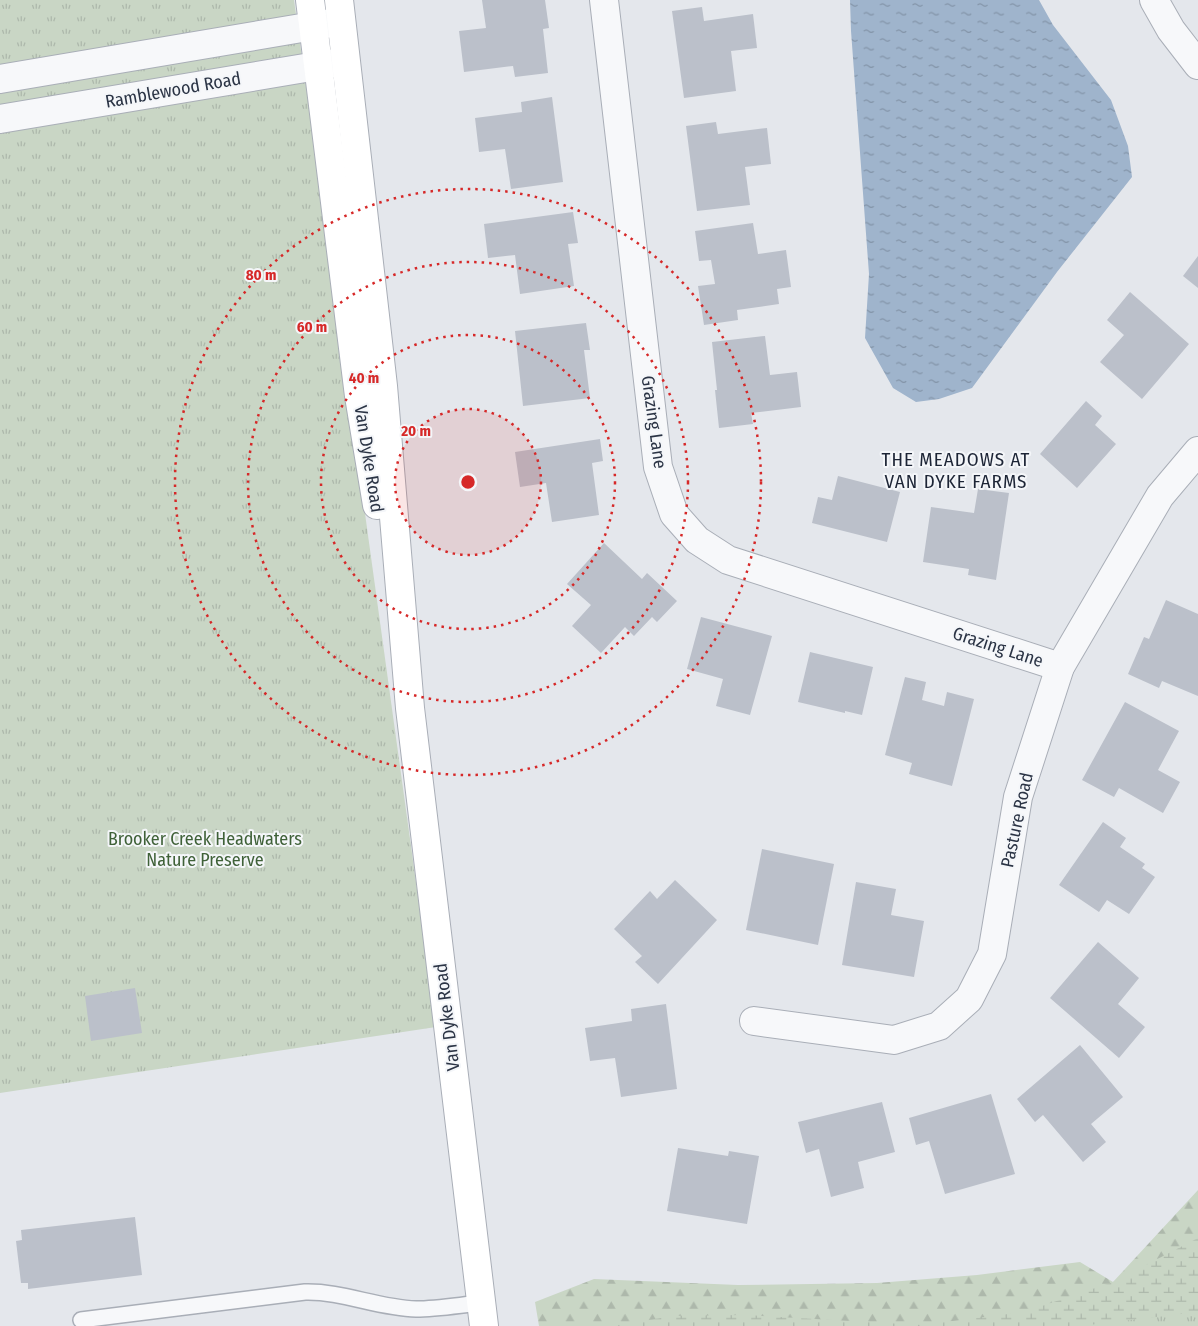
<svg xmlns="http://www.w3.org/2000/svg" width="1198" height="1326" font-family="'Fira Sans Condensed',sans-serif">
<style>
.forest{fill:url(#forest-firs)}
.wetland{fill:url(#wetland-marsh)}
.park{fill:url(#park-tufts)}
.water{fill:url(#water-ripples)}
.building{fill:#bbc0ca}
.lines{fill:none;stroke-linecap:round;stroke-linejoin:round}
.service-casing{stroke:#a9aeb7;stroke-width:18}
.minor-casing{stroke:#a9aeb7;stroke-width:30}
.tertiary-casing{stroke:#a9aeb7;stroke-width:30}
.secondary-casing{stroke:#a9aeb7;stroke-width:30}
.service{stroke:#f7f8fa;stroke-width:15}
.minor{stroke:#f7f8fa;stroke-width:28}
.tertiary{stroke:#f7f8fa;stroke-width:28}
.secondary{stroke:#fff;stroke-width:28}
.ring{fill:none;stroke:#d62828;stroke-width:2.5;stroke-dasharray:2.5 5}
.labels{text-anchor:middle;stroke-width:4;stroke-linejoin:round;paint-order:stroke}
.street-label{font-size:18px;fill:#2b3445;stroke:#f4f6f9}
.park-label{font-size:18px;fill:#3f6138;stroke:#f4f6f9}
.neighbourhood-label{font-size:19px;letter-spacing:1px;fill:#1d2536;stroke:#f4f6f9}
.centre{fill:#d62828;stroke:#f4f6f9;stroke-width:2.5}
.ring-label{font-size:15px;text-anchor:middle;font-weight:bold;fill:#d62828;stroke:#f4f6f9;stroke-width:4;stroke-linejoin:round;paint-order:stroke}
</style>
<defs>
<pattern id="forest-firs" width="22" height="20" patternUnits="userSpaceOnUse" patternTransform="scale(1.25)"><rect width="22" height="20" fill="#c9d6c5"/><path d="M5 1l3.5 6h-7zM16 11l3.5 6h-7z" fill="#adb8ab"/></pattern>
<pattern id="wetland-marsh" width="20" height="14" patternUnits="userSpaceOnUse" patternTransform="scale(1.25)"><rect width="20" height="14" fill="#c9d6c5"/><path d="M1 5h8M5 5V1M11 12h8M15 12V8" fill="none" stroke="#adb8ab"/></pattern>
<pattern id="park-tufts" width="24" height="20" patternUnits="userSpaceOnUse" patternTransform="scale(1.25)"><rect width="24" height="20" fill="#c9d6c5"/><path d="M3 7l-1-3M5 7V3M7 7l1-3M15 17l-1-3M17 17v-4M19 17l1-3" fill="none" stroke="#adb8ab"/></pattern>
<pattern id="water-ripples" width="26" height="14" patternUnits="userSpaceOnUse" patternTransform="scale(1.25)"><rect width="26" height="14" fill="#9fb4cc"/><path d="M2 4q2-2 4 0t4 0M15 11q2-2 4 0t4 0" fill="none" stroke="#8293a7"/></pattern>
</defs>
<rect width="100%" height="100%" fill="#e4e7ec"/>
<!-- forest -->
<polygon class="forest" points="1198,1190 1198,1312 1080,1326 539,1326 535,1302 594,1279 738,1285 877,1283 977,1275 1080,1262 1113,1282"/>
<!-- wetland -->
<polygon class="wetland" points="1198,1238 1198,1326 614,1326 672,1316 746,1315 921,1325 1024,1312 1113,1282"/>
<!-- park -->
<g class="park">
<polygon points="0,0 294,0 436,1027 0,1093"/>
<polygon points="1198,1312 1198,1326 1080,1326"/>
</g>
<!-- water -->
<polygon class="water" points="850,0 1039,0 1053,25 1111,100 1128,146 1132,177 1057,272 972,388 939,399 916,402 893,388 865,338 869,274 851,31"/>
<!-- building -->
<g class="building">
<polygon points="482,0 545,0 549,28 543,29 548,73 515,77 513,66 464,72 459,31 486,28"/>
<polygon points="702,7 704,21 753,14 757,48 731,51 736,91 684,98 672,11"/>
<polygon points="552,97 563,182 511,189 505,149 479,152 475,118 522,112 521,102"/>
<polygon points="716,122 718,134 767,128 771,164 745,167 750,205 697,211 686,126"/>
<polygon points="573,212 578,243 568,244 574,286 520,294 515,255 488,258 484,224"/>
<polygon points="753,223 758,254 786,250 791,287 777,289 779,304 737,310 738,320 704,325 698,286 715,284 711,260 699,261 695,231"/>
<polygon points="1198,256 1198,288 1183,276"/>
<polygon points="1130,292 1189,344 1142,399 1100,362 1124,335 1107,320"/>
<polygon points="586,323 590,350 584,350 590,398 523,406 515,331"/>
<polygon points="765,336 770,375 797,372 801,407 751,413 753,424 719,428 715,390 717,390 712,342"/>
<polygon points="1086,401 1102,416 1095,425 1116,444 1077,488 1040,454"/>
<polygon points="600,439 603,461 592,463 599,515 552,522 546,483 520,487 515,452"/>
<polygon points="838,476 900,492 887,542 812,523 818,497 832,500"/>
<polygon points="978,489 1009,493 996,580 968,575 969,569 923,562 931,507 974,513"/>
<polygon points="604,543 642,579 647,573 677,601 657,622 652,617 634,636 625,627 601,653 572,626 591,605 567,584"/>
<polygon points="1166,600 1198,614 1198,696 1162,681 1159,688 1128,674 1144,637 1149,639"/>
<polygon points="701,617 772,636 750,715 716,706 723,679 687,669"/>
<polygon points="810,652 873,667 862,715 845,711 845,713 798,702"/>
<polygon points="905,677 926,682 922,700 944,706 947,692 974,699 952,786 909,774 912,763 885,755"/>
<polygon points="1125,702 1179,731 1158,770 1180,782 1163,813 1119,788 1114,797 1082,780"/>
<polygon points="1103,822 1126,838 1120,847 1145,864 1142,868 1155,877 1129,914 1107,900 1099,912 1059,885"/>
<polygon points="762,849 834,864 818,945 746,930"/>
<polygon points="675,880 717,920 658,984 635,962 642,956 614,929 650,891 657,899"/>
<polygon points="856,882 896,889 891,915 924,921 914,977 842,965"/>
<polygon points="1098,942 1139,978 1118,1004 1145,1027 1119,1058 1050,998"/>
<polygon points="135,988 142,1033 91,1041 85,996"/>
<polygon points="666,1004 677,1089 621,1097 615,1058 590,1061 585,1028 632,1021 631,1009"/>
<polygon points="1080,1045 1123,1097 1091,1124 1106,1142 1083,1162 1043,1115 1035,1122 1017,1099"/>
<polygon points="991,1094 1015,1174 945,1194 929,1141 916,1145 909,1118"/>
<polygon points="882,1102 895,1152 858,1162 864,1188 831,1197 819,1149 806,1153 798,1122"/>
<polygon points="678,1148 728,1156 729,1151 759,1156 747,1224 667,1211"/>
<polygon points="135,1217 142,1275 28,1289 28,1283 21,1283 16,1241 22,1240 21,1230"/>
</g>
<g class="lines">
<!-- service casing -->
<g class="service-casing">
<path id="service" d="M81 1320 305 1292C342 1291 378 1308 416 1309 437 1309 460 1305 481 1303"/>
</g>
<!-- minor casing -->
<g class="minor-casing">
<g id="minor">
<polyline points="604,0 658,467 674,514 697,540 728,560 1060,667"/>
<polyline points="0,79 337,22"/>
<polyline points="0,119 341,62"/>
<polyline points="754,1021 894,1040 939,1026 969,999 992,954 1018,797 1060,667 1160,496 1198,451"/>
</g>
</g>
<!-- tertiary casing -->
<g class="tertiary-casing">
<polyline id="tertiary" points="1154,0 1171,30 1198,65"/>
</g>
<!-- secondary casing -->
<g class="secondary-casing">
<g id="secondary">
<polyline points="310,0 359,396 377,505"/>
<polyline points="339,0 383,386 410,708 484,1326"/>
</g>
</g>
<!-- service -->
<use href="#service" class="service"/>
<!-- minor -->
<use href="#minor" class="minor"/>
<!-- tertiary -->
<use href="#tertiary" class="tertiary"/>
<!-- secondary -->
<use href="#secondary" class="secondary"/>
</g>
<!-- distance rings -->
<circle cx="468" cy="482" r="73" fill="#d62828" fill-opacity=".12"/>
<g class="ring">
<circle cx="468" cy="482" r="73"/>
<circle cx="468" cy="482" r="147"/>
<circle cx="468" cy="482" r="220"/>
<circle cx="468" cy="482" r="293"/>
</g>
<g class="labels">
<!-- street labels -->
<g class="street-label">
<text transform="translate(173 90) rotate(-10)" y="6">Ramblewood Road</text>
<text transform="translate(654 422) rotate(82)" y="6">Grazing Lane</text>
<text transform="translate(369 459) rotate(81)" y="6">Van Dyke Road</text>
<text transform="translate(998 647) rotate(18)" y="6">Grazing Lane</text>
<text transform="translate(1017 820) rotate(-78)" y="6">Pasture Road</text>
<text transform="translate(447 1017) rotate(-97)" y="6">Van Dyke Road</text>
</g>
<!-- park labels -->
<g class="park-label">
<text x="205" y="845">Brooker Creek Headwaters<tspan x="205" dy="21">Nature Preserve</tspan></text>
</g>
<!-- neighbourhood labels -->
<g class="neighbourhood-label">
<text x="956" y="466">THE MEADOWS AT<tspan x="956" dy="22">VAN DYKE FARMS</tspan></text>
</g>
</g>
<circle cx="468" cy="482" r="8" class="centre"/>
<g class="ring-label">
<text x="261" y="280">80 m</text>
<text x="312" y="332">60 m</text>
<text x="364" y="383">40 m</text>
<text x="416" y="436">20 m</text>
</g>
</svg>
